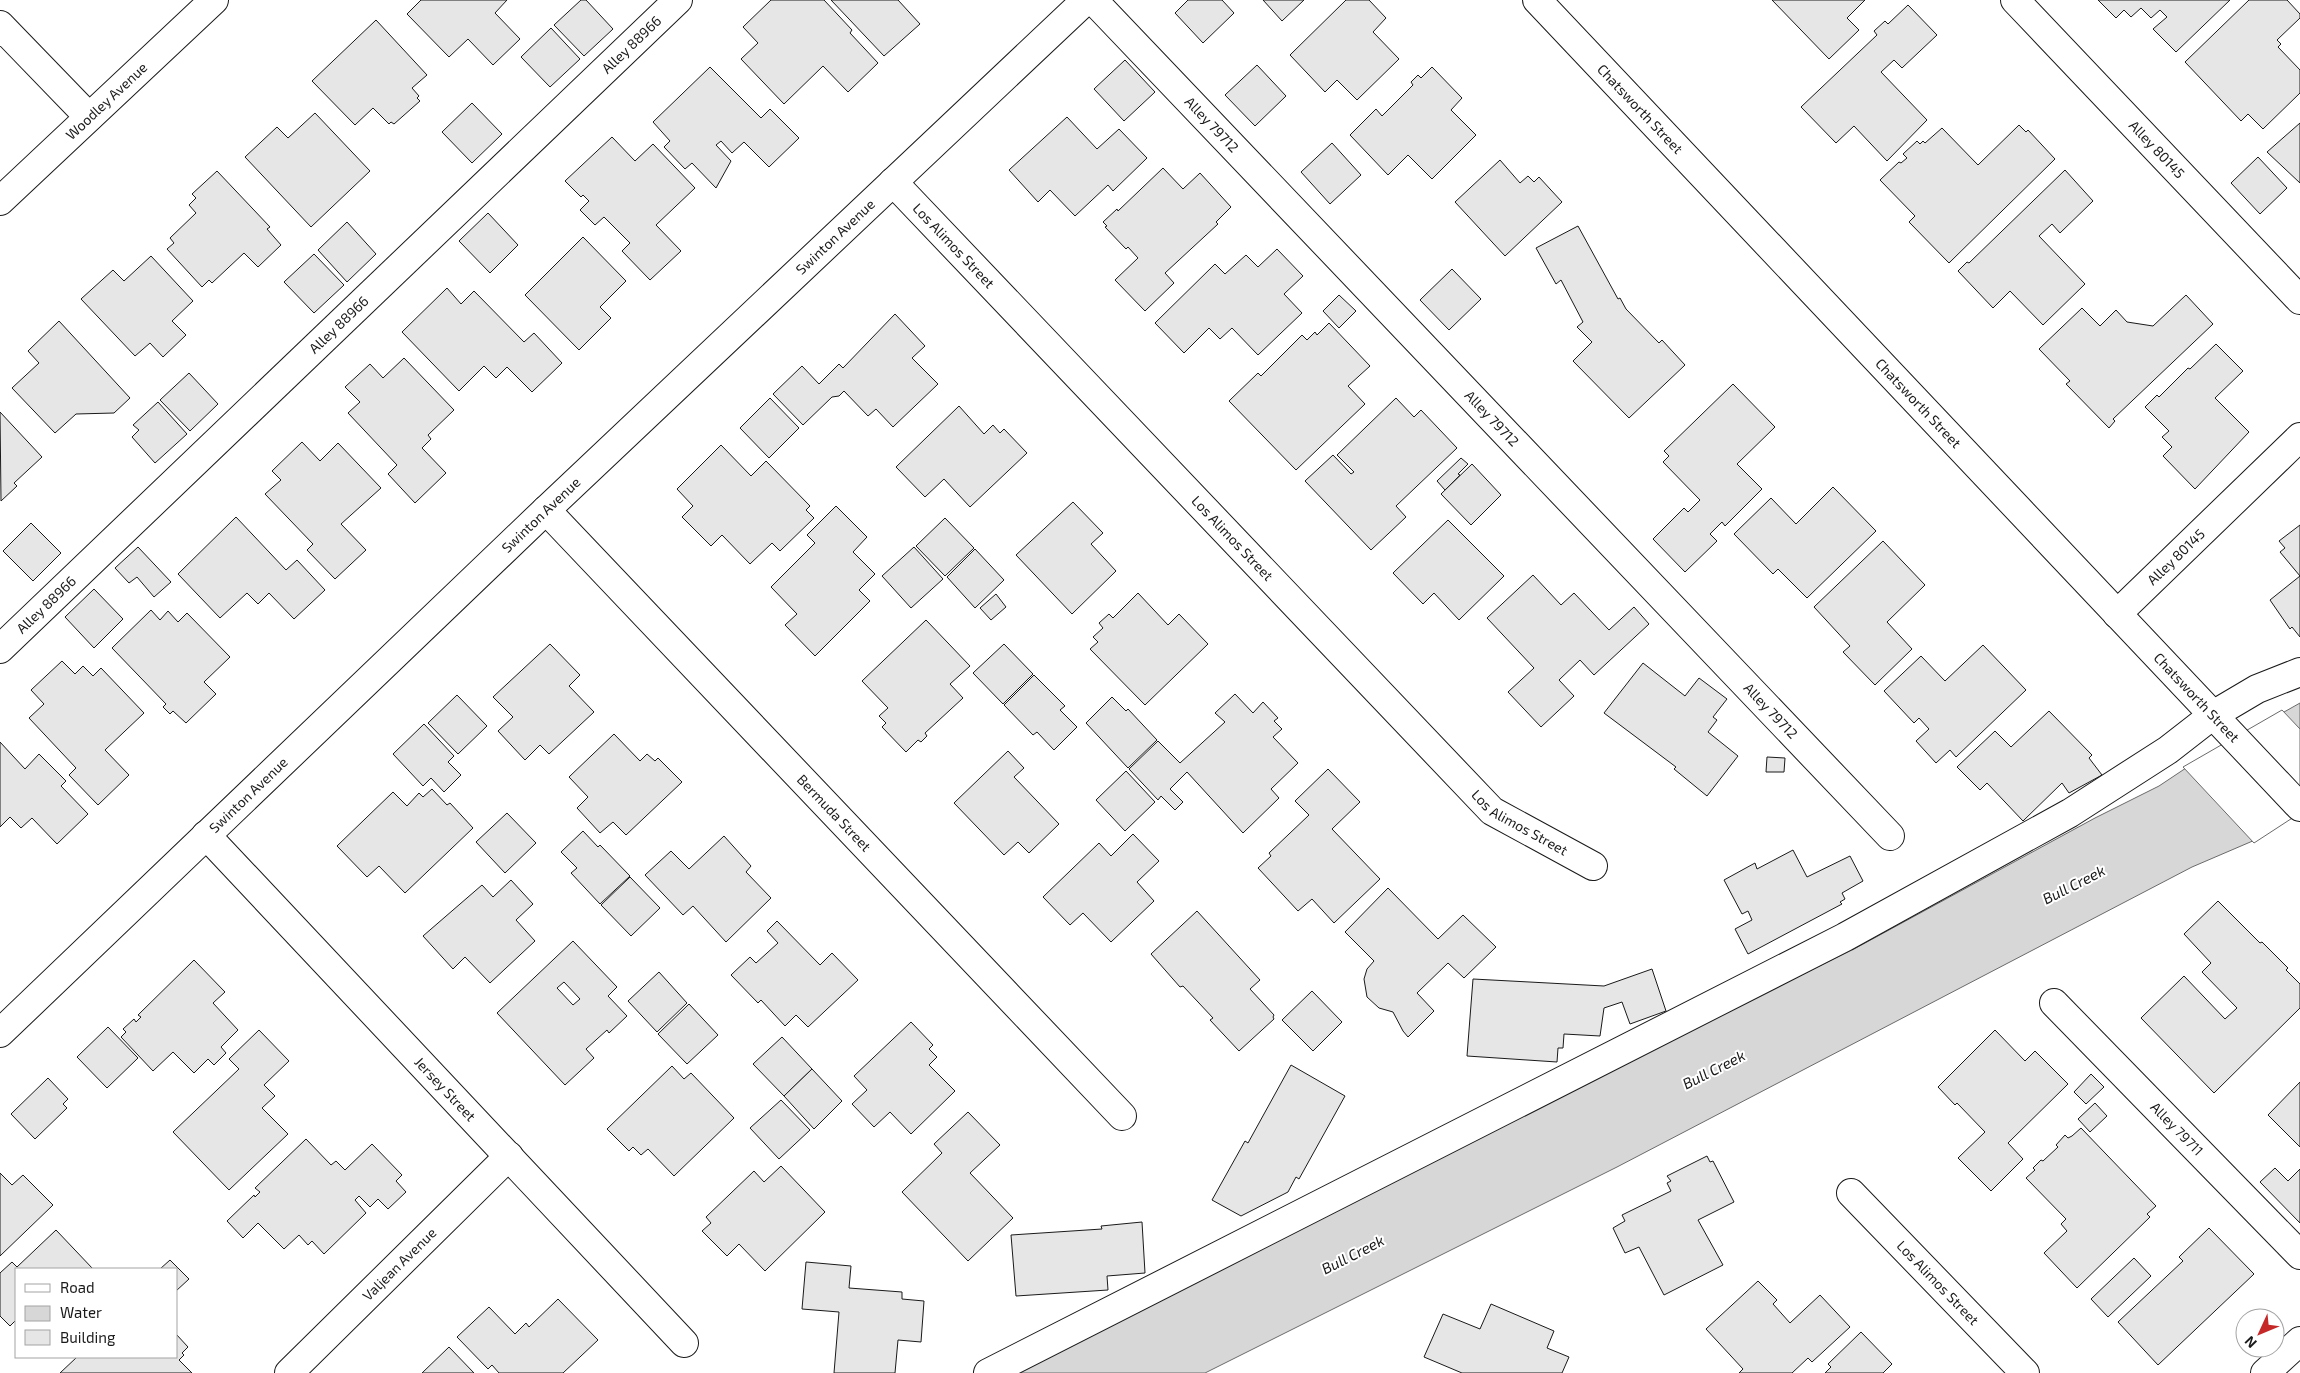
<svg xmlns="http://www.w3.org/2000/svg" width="2300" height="1373" font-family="'Exo 2',sans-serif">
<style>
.water{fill:#d7d7d7;stroke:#6a6a6a}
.pier{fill:#fff;stroke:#6a6a6a}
.building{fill:#e6e6e6;stroke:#1a1a1a;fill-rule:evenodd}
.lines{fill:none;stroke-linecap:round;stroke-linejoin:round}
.minor-casing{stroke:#1a1a1a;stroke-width:30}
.major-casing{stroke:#1a1a1a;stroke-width:30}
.minor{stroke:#fff;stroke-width:28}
.major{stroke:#fff;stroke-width:28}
.labels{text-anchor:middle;stroke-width:4;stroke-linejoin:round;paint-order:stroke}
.street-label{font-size:14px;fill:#1a1a1a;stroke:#fff}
.water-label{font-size:15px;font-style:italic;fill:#1a1a1a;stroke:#fff}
</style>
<rect width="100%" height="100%" fill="#fff"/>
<!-- water -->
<polygon class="water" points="2300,703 2300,810 2255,840 2192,867 1617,1167 1205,1373 1012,1373 1541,1104 1854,949 2095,818 2159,786 2192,764"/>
<!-- pier -->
<polygon class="pier" points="2282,710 2300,729 2300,813 2254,843 2183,767"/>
<!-- building -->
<g class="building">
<polygon points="421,0 507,0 495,13 520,39 493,65 468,39 449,57 407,14"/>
<polygon points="581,0 586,0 613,29 584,56 554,25"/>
<polygon points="771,0 824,0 852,30 850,33 878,63 848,92 823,66 784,104 741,59 758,43 743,27"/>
<polygon points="831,0 898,0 920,24 884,56"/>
<polygon points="1188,0 1222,0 1234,13 1203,43 1175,13"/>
<polygon points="1263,0 1304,0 1282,21"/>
<polygon points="1346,0 1369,0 1386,18 1373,32 1399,59 1357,100 1337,80 1325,92 1290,55"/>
<polygon points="1772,0 1865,0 1847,18 1859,30 1829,59"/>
<polygon points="2098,0 2230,0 2176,52 2153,29 2167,17 2160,10 2151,18 2141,8 2131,17 2124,10 2116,18"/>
<polygon points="2249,0 2287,0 2300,14 2300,18 2277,40 2281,44 2278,47 2300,70 2300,93 2263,129 2248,114 2241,121 2185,62"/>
<polygon points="1908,5 1937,35 1902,68 1894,60 1881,72 1927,120 1887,161 1854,126 1836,143 1801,107 1877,35 1874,31 1885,21 1888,24"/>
<polygon points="376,20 427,75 412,88 419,96 417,98 420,101 394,124 391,122 389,124 373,108 355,125 312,81"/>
<polygon points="551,28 580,59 550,87 521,57"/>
<polygon points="1125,60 1155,92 1124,121 1094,89"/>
<polygon points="1257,65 1286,96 1255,126 1225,95"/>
<polygon points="710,67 761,118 770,109 799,138 769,167 744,142 732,153 721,141 716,145 731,161 716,188 692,163 685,169 664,147 670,141 653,122"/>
<polygon points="1432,67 1462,98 1451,110 1476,135 1432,179 1408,155 1388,175 1350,135 1376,109 1382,116 1413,85 1411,82 1418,75 1421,78"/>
<polygon points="472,103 502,134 472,163 442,132"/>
<polygon points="315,113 370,171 311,227 245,157 277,127 288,138"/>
<polygon points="1067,117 1097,149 1119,129 1147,158 1113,191 1108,185 1075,216 1050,190 1038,202 1009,170"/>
<polygon points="2300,123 2300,183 2267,152"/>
<polygon points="2019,125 2026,132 2028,130 2055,159 1949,263 1909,222 1915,216 1880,180 1899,162 1901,163 1907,158 1903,154 1917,141 1920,144 1923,141 1925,143 1942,128 1978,165"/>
<polygon points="612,137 635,161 653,144 695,188 656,225 681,251 650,280 622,251 630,243 604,217 595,225 580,210 589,201 583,195 581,197 565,181"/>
<polygon points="1332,143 1361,175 1330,204 1301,172"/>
<polygon points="2258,157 2287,188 2260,214 2231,183"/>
<polygon points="1500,160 1520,183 1528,176 1534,182 1539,177 1562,202 1505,256 1455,202"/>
<polygon points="1163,168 1183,189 1200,173 1231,207 1216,222 1218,224 1165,273 1174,283 1145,311 1115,280 1138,258 1128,247 1126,249 1105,227 1107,226 1103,222 1117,209 1118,211"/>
<polygon points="2065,170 2093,201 2060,233 2052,224 2039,236 2085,284 2043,325 2010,291 1993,308 1958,271 1967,262 1969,263"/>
<polygon points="217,171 270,227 267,229 281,245 258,267 244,253 212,283 209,280 202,287 167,249 174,243 170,238 196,213 189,205 196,198 192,194"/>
<polygon points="488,213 518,245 490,273 459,241"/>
<polygon points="347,222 376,254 347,282 318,250"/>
<polygon points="1578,226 1618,299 1620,298 1626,309 1659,343 1662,340 1685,365 1629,418 1573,361 1592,342 1577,327 1583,322 1561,280 1556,284 1536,248"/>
<polygon points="583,237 626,281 600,307 611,318 579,350 525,295"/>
<polygon points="1277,249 1303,276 1284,294 1302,313 1258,355 1232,328 1220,339 1209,328 1184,353 1155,323 1215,264 1225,274 1246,255 1258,267"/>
<polygon points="314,254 344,285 314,313 284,282"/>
<polygon points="151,256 193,301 172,321 186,335 163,357 150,343 135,356 81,299 113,270 124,281"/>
<polygon points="1452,269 1481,299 1449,330 1420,300"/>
<polygon points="447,288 461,304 474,291 524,342 534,333 562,363 532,392 507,367 496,378 484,366 459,391 402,332"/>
<polygon points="1339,295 1356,311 1339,328 1323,311"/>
<polygon points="2186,295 2213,324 2113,419 2115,421 2109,428 2066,384 2070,381 2039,349 2082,308 2100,326 2116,310 2127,322 2153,326"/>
<polygon points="895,314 925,346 912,358 938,384 893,427 876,409 868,416 844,391 839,396 832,397 803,425 773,394 802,366 819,384 839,364 843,368"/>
<polygon points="59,321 130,398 114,413 76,414 55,433 12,388 39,363 28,351"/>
<polygon points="1329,323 1370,366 1348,386 1365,404 1296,470 1229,401 1258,373 1261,376 1302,335 1307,340 1315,332 1317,335"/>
<polygon points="2216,344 2243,371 2215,398 2249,432 2195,489 2163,456 2172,447 2162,437 2169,431 2145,407 2157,395 2159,397 2188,368 2190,369"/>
<polygon points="404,358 454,410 428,435 431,439 422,448 446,473 415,503 388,474 397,465 348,413 360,402 345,387 370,364 383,378"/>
<polygon points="189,373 218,404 190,431 160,400"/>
<polygon points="1733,384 1775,427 1737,464 1762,489 1725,526 1722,522 1710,534 1717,541 1685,572 1653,539 1684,508 1688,512 1700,500 1663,462 1669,456 1664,451"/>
<polygon points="770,398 799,428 769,458 740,428"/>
<polygon points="1396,398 1414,417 1421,410 1457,448 1396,506 1406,517 1371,550 1305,481 1333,455 1351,474 1354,472 1337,455"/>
<polygon points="158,402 187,434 155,463 132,437 139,430 133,425"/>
<polygon points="959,406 984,434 993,425 1000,433 1004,429 1027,453 970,507 944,479 925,497 896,467"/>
<polygon points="0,412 42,457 14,483 17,486 1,501"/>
<polygon points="302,442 320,461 338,443 381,488 341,524 366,550 335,579 307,550 313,544 265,494 281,480 272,471"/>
<polygon points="721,445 751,476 766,461 810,506 806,510 814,518 780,551 772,543 750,564 722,535 711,546 682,517 693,506 677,489"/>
<polygon points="1461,458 1468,464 1458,474 1460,475 1445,490 1437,481"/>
<polygon points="1472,464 1501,495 1471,525 1441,494"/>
<polygon points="1833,487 1876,531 1807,598 1778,569 1773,574 1734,534 1771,498 1796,524"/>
<polygon points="1073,502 1103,533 1091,544 1116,571 1072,614 1016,555"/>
<polygon points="836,506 867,537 853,552 875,574 859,590 870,601 815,656 785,625 797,614 771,587 815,543 807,535"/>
<polygon points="236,517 286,570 297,560 325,590 294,619 269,593 258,604 247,593 220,618 178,574"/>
<polygon points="945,518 974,548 945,576 916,546"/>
<polygon points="1448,520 1504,576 1459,620 1434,593 1423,604 1393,573"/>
<polygon points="31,523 61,553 33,581 3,551"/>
<polygon points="2300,525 2300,576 2280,552 2285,548 2279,541"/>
<polygon points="1883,541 1925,585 1887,622 1912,649 1875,685 1843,652 1850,646 1814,607"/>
<polygon points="138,547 171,582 154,597 137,577 129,583 115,568"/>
<polygon points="914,547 943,579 911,608 882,576"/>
<polygon points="975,549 1004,580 975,608 947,577"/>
<polygon points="1533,575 1561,605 1574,593 1609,630 1634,607 1649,624 1594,675 1580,660 1559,680 1574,696 1541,727 1508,692 1534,668 1487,618"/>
<polygon points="2300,576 2300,637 2292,627 2290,629 2270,600"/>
<polygon points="94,589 123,619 94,648 65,617"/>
<polygon points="1138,593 1168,625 1179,614 1208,644 1145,705 1090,649 1098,642 1093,637 1103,628 1099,623 1109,614 1113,618"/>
<polygon points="996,594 1006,607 991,620 980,608"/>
<polygon points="151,610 160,620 168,611 178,622 187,613 230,657 204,682 216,694 186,723 173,711 170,714 163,707 166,704 112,648"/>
<polygon points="926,620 970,666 950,684 963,698 925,733 927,736 921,742 918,740 906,752 882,727 886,723 879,716 888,708 862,681"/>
<polygon points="550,644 580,675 569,686 594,712 549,754 540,745 525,760 498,731 513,717 493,697"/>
<polygon points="1004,644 1033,674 1003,704 973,673"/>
<polygon points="1983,645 2026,690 1956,757 1950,750 1936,763 1916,741 1929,729 1919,718 1914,723 1884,691 1921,656 1945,681"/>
<polygon points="62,661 75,674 83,666 93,676 101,668 144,713 105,750 129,775 98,805 69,775 76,768 29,718 44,704 31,690"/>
<polygon points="1643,663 1685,696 1699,678 1727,699 1713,717 1717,720 1708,732 1738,756 1707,796 1674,769 1676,767 1604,713"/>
<polygon points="1034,675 1065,706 1060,710 1077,727 1054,750 1037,732 1033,735 1004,705"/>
<polygon points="1235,694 1253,713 1263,702 1278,718 1274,721 1282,729 1273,737 1298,763 1271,789 1279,798 1243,833 1187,772 1170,789 1183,802 1175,810 1161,796 1158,800 1129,769 1158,741 1180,763 1225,722 1215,713"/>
<polygon points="457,695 487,726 458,754 428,723"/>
<polygon points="1112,697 1126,711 1128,709 1157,740 1128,768 1086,723"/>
<polygon points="2049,711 2092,755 2089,758 2102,775 2069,793 2062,783 2023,821 1987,783 1980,790 1957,767 1995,731 2011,747"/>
<polygon points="424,724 454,756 448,762 461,775 444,792 431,778 423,786 393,754"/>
<polygon points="614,734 640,761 647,754 655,761 658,758 682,782 626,835 613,822 600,833 577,808 588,797 569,777"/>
<polygon points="0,742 25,769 39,754 66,781 61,786 88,814 57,844 32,818 21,828 10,817 0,827"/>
<polygon points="1008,751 1024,768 1014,777 1059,824 1029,853 1018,842 1004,855 954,803"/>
<polygon points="1767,757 1785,758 1784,772 1766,772"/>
<polygon points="1328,769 1360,802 1332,829 1380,879 1334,923 1312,899 1298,911 1258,868 1271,856 1269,853 1309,815 1295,801"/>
<polygon points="1126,771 1155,802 1125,831 1096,800"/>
<polygon points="432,789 447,805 450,803 473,828 405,893 379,866 367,877 337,846 393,792 407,806 419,793 423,797"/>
<polygon points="507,813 536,843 505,873 476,842"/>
<polygon points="583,831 598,847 600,845 630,876 600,904 571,873 577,868 561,852"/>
<polygon points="1133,834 1159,861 1137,882 1154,901 1111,942 1083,913 1070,925 1043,897 1099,843 1111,856"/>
<polygon points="724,836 751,866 746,872 771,898 726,942 693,906 683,915 645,875 671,851 689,869"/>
<polygon points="1793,850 1807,877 1850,856 1863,881 1842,893 1845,899 1840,902 1842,904 1748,954 1735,929 1752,920 1748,911 1742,914 1724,880 1755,863 1757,869"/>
<polygon points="630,877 660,908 631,936 601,905"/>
<polygon points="511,880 533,904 516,920 535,941 490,983 465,957 453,969 423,936 482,885 493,897"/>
<polygon points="1388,888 1438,939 1463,915 1496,947 1464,978 1448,963 1417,993 1434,1011 1408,1037 1403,1031 1393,1012 1379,1008 1367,997 1364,979 1367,969 1374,961 1345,932"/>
<polygon points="2218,901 2260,943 2262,942 2288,968 2286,970 2300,984 2300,1008 2214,1093 2141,1018 2184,976 2225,1019 2237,1008 2202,972 2211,963 2184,934"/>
<polygon points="1197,911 1260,980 1250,989 1274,1015 1273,1017 1274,1019 1239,1051 1210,1020 1213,1018 1183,986 1180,987 1151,954"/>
<polygon points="777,921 820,965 832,953 858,980 808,1027 796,1015 785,1026 761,1000 758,1003 731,975 750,957 756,963 778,943 767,931"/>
<path d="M573 941 617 987 608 996 627 1016 609 1033 607 1030 586 1049 594 1058 565 1085 497 1013ZM564 982 580 999 573 1005 557 988Z"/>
<polygon points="194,960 225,992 213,1003 238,1030 221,1047 226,1053 214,1065 208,1059 194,1073 173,1052 153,1071 121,1037 126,1032 123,1029 134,1019 136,1022 141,1017 138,1015"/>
<polygon points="1652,969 1666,1011 1630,1024 1622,1002 1604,1008 1600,1036 1564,1034 1563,1048 1558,1048 1557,1062 1467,1056 1473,979 1604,986"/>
<polygon points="659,972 687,1003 657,1032 628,1001"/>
<polygon points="1312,991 1342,1022 1313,1051 1282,1020"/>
<polygon points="689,1004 718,1035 687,1064 658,1034"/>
<polygon points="911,1022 933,1045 929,1049 937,1057 929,1065 955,1091 911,1134 890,1112 874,1127 852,1104 867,1090 854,1076"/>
<polygon points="108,1027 138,1058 107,1088 77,1057"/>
<polygon points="259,1030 289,1061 264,1085 275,1096 262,1108 288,1134 229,1190 173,1132 239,1069 229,1059"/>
<polygon points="1995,1030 2025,1061 2035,1051 2068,1084 2008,1143 2023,1159 1991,1191 1958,1158 1985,1132 1957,1103 1955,1105 1938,1087"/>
<polygon points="782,1037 812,1069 784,1096 753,1064"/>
<polygon points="1291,1065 1345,1096 1299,1179 1296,1177 1288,1192 1241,1216 1212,1200 1245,1141 1248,1143"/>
<polygon points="672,1066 684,1079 691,1073 734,1118 674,1176 648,1149 641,1155 633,1147 629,1151 607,1129"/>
<polygon points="812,1069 842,1101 814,1129 784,1096"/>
<polygon points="2091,1074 2104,1087 2086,1104 2074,1092"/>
<polygon points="48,1078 68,1099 63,1104 67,1108 35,1139 11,1114"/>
<polygon points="2300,1082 2300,1147 2268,1115"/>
<polygon points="781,1100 810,1130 779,1159 750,1128"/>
<polygon points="2095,1103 2107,1116 2090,1132 2078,1119"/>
<polygon points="968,1112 1000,1145 970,1173 1013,1218 968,1261 902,1192 942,1153 934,1144"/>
<polygon points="2081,1128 2156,1206 2147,1214 2150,1217 2077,1288 2044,1253 2067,1231 2061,1224 2066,1219 2026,1178 2035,1170 2033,1168 2041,1160 2043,1161 2058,1147 2056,1145 2065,1135 2068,1138 2072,1136"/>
<polygon points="306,1139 331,1165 336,1161 345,1170 372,1144 402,1175 396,1181 406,1192 388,1209 378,1199 370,1207 359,1196 355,1200 366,1213 324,1254 312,1241 308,1245 299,1235 284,1249 258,1223 243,1238 227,1221 254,1195 255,1197 260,1192 255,1188"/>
<polygon points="1707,1156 1710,1162 1713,1161 1734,1202 1698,1220 1723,1265 1664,1295 1639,1247 1625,1253 1613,1228 1625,1221 1622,1215 1671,1191 1667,1183 1671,1181 1667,1176"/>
<polygon points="781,1166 825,1212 765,1271 739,1244 727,1256 702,1231 711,1223 706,1217 754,1171 764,1182"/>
<polygon points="2275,1168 2288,1181 2300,1169 2300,1223 2260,1182"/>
<polygon points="0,1173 12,1185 23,1175 53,1205 0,1256"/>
<polygon points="1142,1222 1145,1273 1107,1276 1108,1290 1016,1296 1011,1235 1102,1229 1101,1226"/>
<polygon points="2209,1228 2254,1274 2158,1365 2118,1322 2183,1261 2179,1257"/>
<polygon points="56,1230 93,1269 16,1269 16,1320 10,1326 0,1316 0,1273 12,1262 17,1267"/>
<polygon points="2134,1258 2151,1276 2108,1317 2091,1299"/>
<polygon points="170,1260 189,1279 176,1291 176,1269 160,1269"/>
<polygon points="806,1262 851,1266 849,1288 902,1292 902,1299 924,1301 921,1342 898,1340 895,1373 834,1373 839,1312 802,1309"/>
<polygon points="1758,1281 1777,1300 1773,1304 1790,1323 1820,1295 1850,1327 1812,1362 1808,1358 1792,1373 1739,1373 1743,1369 1706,1329"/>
<polygon points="558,1299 598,1340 563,1373 499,1373 492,1365 488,1369 457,1337 489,1307 515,1334 526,1323 529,1327"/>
<polygon points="1491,1304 1554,1331 1547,1348 1569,1357 1562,1373 1462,1373 1424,1357 1443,1314 1480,1329"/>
<polygon points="1861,1332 1892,1364 1883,1373 1825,1373 1831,1367 1828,1364"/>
<polygon points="176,1334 188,1347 182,1353 184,1355 179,1360 192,1373 60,1373 77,1357 176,1357"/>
<polygon points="449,1347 474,1373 422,1373"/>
</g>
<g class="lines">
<!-- minor casing -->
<g class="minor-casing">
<g id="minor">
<path id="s1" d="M1093 0 1890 836"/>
<path id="s2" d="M2015 0 2300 300"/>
<polyline points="0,25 89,117"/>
<path id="s3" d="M893 182 1492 811 1593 866"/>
<path id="s4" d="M546 510 1122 1116"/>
<path id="s5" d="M2117 614 2300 437"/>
<path id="s6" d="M0 649 678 0"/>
<path id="s7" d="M206 835 684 1343"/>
<path id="s8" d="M2054 1003 2300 1255"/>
<path id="s9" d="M0 1033 546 510 1086 0"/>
<path id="s10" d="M1851 1193 2025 1373"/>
<path id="s11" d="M289 1373 509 1156"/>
<polyline points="988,1373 1845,937 2070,813 2168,750 2213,715 2257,689 2300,672"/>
<polyline points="2265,1373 2300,1341"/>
</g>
</g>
<!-- major casing -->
<g class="major-casing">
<g id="major">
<path id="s12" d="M1537 0 2300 807"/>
<path id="s13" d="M0 201 214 0"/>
</g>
</g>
<!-- minor -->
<use href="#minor" class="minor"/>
<!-- major -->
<use href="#major" class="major"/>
</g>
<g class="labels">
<!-- street labels -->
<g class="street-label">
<text dy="5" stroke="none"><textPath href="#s6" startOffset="874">Alley 88966</textPath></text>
<text dy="5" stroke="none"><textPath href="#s13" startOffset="146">Woodley Avenue</textPath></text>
<text dy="5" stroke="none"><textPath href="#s12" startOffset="150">Chatsworth Street</textPath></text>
<text dy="5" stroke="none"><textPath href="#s1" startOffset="172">Alley 79712</textPath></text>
<text dy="5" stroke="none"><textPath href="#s2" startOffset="206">Alley 80145</textPath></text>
<text dy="5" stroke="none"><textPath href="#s9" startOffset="1154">Swinton Avenue</textPath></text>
<text dy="5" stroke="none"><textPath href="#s3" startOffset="88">Los Alimos Street</textPath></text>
<text dy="5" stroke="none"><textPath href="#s6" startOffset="469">Alley 88966</textPath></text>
<text dy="5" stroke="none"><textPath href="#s12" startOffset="555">Chatsworth Street</textPath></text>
<text dy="5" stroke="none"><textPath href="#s1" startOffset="578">Alley 79712</textPath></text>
<text dy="5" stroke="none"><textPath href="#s9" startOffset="749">Swinton Avenue</textPath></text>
<text dy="5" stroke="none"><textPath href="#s3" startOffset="492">Los Alimos Street</textPath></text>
<text dy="5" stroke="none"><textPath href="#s5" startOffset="82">Alley 80145</textPath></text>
<text dy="5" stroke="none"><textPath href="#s6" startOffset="64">Alley 88966</textPath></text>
<text dy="5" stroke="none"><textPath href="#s12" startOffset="960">Chatsworth Street</textPath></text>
<text dy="5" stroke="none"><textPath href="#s1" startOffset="982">Alley 79712</textPath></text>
<text dy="5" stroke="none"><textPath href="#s9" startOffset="344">Swinton Avenue</textPath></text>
<text dy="5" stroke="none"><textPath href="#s4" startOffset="418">Bermuda Street</textPath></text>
<text dy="5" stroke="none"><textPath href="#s3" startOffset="898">Los Alimos Street</textPath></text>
<text dy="5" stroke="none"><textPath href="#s7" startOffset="349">Jersey Street</textPath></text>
<text dy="5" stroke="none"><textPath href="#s8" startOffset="176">Alley 79711</textPath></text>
<text dy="5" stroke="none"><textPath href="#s11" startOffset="155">Valjean Avenue</textPath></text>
<text dy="5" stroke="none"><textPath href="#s10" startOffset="125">Los Alimos Street</textPath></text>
</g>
<!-- water labels -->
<g class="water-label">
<text transform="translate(2074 885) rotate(-27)" y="5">Bull Creek</text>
<text transform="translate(1714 1070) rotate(-27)" y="5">Bull Creek</text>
<text transform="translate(1353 1255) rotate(-27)" y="5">Bull Creek</text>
</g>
</g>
<!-- legend -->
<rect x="15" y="1268" width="162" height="90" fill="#ffffff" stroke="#a3a3a3"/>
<rect x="25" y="1284" width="25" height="8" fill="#ffffff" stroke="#a3a3a3"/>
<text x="60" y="1293" font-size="15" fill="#1a1a1a">Road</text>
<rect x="25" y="1306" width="25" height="15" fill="#d7d7d7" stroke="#a3a3a3"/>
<text x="60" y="1318" font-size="15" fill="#1a1a1a">Water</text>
<rect x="25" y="1330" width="25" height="15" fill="#e6e6e6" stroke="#a3a3a3"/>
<text x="60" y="1343" font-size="15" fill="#1a1a1a">Building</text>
<!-- north arrow -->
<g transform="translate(2260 1333) rotate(226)"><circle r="24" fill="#ffffff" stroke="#a3a3a3"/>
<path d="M0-4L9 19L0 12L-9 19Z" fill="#c62828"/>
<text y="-8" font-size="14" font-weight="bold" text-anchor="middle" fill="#1a1a1a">N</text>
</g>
</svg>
